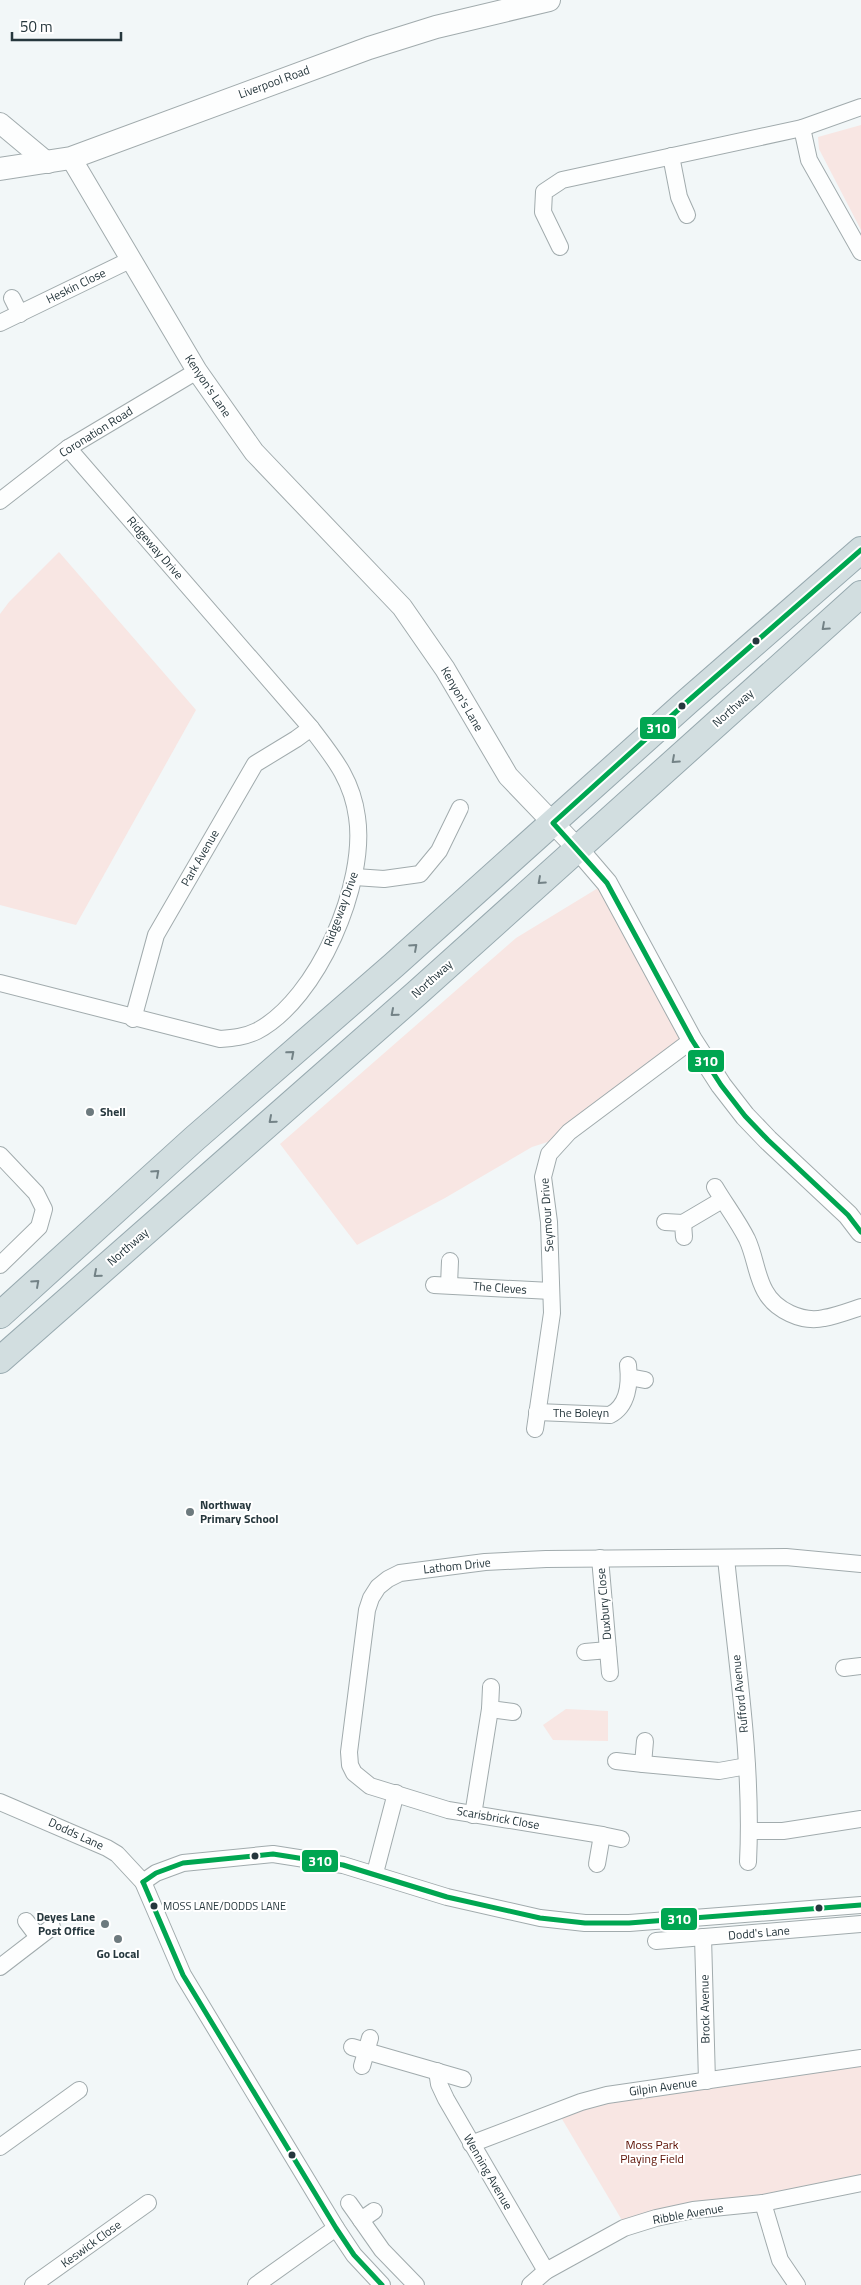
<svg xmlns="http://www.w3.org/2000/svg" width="861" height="2285" font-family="'Titillium Web',sans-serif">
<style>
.green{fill:#f8e6e3}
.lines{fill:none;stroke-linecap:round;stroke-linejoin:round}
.minor-casing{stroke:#a1abad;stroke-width:18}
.tertiary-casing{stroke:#a1abad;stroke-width:22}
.secondary-casing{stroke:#a1abad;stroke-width:24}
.trunk-casing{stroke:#97a9af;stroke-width:28}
.minor{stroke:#fdfefe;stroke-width:16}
.tertiary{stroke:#fdfefe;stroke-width:20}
.secondary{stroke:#fdfefe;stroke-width:22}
.trunk{stroke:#d2dee0;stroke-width:26}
.bus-1-casing{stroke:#fff;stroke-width:9}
.bus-1{stroke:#00a651;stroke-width:5}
.oneway{stroke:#738286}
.bus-dot{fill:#26373d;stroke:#fff;stroke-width:2}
.poi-dot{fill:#6d7a7e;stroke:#fff;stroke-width:2}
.labels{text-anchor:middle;stroke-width:4;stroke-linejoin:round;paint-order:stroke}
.bus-label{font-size:11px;fill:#26373d;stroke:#fff;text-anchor:start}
.street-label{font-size:12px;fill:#26373d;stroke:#fff}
.poi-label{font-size:12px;font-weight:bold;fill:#26373d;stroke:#fff;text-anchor:start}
.park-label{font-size:12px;fill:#5b0e00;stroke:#fff}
.line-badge{stroke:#fff;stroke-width:2}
.badge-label{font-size:14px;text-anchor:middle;font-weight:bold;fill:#fff}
</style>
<rect width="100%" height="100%" fill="#f2f7f8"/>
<!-- green -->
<g class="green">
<polygon points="861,125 861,230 819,149 818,137"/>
<polygon points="59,552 196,710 76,925 0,905 0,614 9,602"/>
<polygon points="603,885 687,1039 557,1139 532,1147 445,1198 357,1245 280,1144 516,938"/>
<polygon points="566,1709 608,1711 608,1741 553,1740 543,1725"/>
<polygon points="861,2061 861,2178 623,2222 559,2114 607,2097"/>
</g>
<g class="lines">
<!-- minor casing -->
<g class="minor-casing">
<g id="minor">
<polyline points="802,128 809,160 861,252"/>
<polyline points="671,156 679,197 687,215"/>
<polyline points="560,247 543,212 544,192 562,180 802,128 861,107"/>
<polyline points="12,298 20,314"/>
<polyline points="0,323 132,259"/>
<polyline points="0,501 68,448 197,371"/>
<polyline points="355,877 384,879 420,874 439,851 460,808"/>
<path d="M0 983 220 1039C233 1038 245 1037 257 1031 318 999 367 883 357 817 352 779 333 757 311 728L68 448"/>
<polyline points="133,1019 156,935 255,764 296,739 311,728"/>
<polyline points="0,1155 36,1193 44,1209 39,1227 0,1265"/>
<path d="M715 1187C725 1204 738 1221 747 1239 755 1256 756 1275 765 1291 775 1310 802 1323 824 1318 836 1316 849 1311 861 1307"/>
<polyline points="665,1222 683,1223 684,1237"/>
<polyline points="683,1223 722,1200"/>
<polyline points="434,1285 551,1291"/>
<polyline points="449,1285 450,1261"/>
<polyline points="629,1377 645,1380"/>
<path d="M537 1412 610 1415C628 1406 630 1383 628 1365"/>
<polyline points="535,1429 552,1313 549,1222 543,1177 549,1154 569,1132 692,1040"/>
<polyline points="600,1558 608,1650"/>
<path d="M726 1558C736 1658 753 1761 748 1862"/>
<polyline points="585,1652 608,1650 610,1673"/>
<polyline points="844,1668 861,1666"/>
<polyline points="491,1687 490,1709 513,1712"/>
<polyline points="616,1761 643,1764 645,1741"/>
<polyline points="643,1764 719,1771 747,1766"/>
<polyline points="0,1802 107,1848 117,1854 143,1882 183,1975 336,2228 354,2255 382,2285"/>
<polyline points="473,1815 490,1709"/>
<polyline points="749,1831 783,1831 861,1819"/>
<polyline points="602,1835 448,1810 370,1786 354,1773 350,1765 349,1752 367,1610 371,1598 378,1587 388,1579 400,1573 485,1562 546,1559 786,1557 861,1564"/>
<polyline points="597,1864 602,1835 621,1839"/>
<polyline points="375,1873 396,1793"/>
<polyline points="143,1882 156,1873 183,1863 273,1854 343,1865 447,1897 540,1918 585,1923 629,1923 861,1905"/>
<polyline points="26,1921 38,1937"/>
<polyline points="703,1937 707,2081"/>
<polyline points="656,1941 861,1924"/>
<polyline points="0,1967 52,1927"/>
<polyline points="352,2047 463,2079"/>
<polyline points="362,2066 370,2038"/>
<polyline points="437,2071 439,2084 446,2099 546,2271"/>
<polyline points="471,2144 581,2102 607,2095 861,2058"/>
<polyline points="0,2147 79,2090"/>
<polyline points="349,2203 361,2220 374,2211"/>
<polyline points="763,2203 780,2260 797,2285"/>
<polyline points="361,2220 382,2250 416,2285"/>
<polyline points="33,2285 148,2203"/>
<polyline points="256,2285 336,2228"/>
<polyline points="530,2285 546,2271 624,2228 656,2218 693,2210 763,2203 861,2183"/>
</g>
</g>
<!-- tertiary casing -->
<g class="tertiary-casing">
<g id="tertiary">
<polyline points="0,123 48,163"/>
<polyline points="71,158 197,371 254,452 402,607 445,669 508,776 577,848 607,883 692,1040 721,1085 745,1116 768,1140 848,1215 861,1232"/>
</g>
</g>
<!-- secondary casing -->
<g class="secondary-casing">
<polyline id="secondary" points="0,169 71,158 369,48 436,27 549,0"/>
</g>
<!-- trunk casing -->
<g class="trunk-casing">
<g id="trunk">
<polyline points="0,1315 194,1139 394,965 688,701 861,550"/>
<polyline points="0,1360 417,993 861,594"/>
</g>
</g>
<!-- minor -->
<use href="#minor" class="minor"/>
<!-- tertiary -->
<use href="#tertiary" class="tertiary"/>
<!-- secondary -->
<use href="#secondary" class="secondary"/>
<!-- trunk -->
<use href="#trunk" class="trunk"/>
<!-- bus-1 casing -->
<g class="bus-1-casing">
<g id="bus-1">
<polyline points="861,550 688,701 553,823 607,883 692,1040 721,1085 745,1116 768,1140 848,1215 861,1232"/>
<polyline points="143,1882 156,1873 183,1863 273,1854 343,1865 447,1897 540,1918 585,1923 629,1923 861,1905"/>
<polyline points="143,1882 183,1975 336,2228 354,2255 382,2285"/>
</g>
</g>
<!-- bus-1 -->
<use href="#bus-1" class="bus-1"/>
</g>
<!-- one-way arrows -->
<defs><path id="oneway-chevron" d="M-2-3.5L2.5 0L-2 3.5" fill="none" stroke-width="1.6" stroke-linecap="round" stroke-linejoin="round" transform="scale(1.25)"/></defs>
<g class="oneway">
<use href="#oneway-chevron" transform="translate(825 627) rotate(138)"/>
<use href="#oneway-chevron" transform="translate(675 760) rotate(138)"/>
<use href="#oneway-chevron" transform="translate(541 881) rotate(138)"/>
<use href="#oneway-chevron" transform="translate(414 947) rotate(-42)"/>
<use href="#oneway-chevron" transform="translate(394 1013) rotate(139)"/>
<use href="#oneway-chevron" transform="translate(291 1054) rotate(-41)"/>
<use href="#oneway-chevron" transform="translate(272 1120) rotate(139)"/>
<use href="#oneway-chevron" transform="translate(156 1173) rotate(-42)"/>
<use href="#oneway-chevron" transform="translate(97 1274) rotate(139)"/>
<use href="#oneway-chevron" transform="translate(36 1283) rotate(-42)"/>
</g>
<!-- markers -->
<g class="bus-dot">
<circle cx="756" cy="641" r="4.5"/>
<circle cx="682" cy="706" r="4.5"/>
<circle cx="255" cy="1856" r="4.5"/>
<circle cx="154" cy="1906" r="4.5"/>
<circle cx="819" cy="1908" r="4.5"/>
<circle cx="292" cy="2155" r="4.5"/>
</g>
<g class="poi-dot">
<circle cx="90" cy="1112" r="5"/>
<circle cx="190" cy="1512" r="5"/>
<circle cx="105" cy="1924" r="5"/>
<circle cx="118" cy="1939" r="5"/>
</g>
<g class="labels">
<!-- bus labels -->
<g class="bus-label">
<text x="163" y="1910">MOSS LANE/DODDS LANE</text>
</g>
<!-- street labels -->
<g class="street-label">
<text transform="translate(274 82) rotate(-20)" y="4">Liverpool Road</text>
<text transform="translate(76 286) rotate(-26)" y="4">Heskin Close</text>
<text transform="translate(208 386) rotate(56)" y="4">Kenyon's Lane</text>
<text transform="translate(96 432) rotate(-32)" y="4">Coronation Road</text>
<text transform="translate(155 548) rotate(49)" y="4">Ridgeway Drive</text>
<text transform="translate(462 699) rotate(60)" y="4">Kenyon's Lane</text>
<text transform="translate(733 708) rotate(-42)" y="4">Northway</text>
<text transform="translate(200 858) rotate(-60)" y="4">Park Avenue</text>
<text transform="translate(341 909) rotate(-70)" y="4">Ridgeway Drive</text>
<text transform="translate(432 979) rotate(-42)" y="4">Northway</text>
<text transform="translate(547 1215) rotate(-94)" y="4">Seymour Drive</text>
<text transform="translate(128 1247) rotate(-41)" y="4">Northway</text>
<text transform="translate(500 1288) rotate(4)" y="4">The Cleves</text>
<text x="581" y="1417">The Boleyn</text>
<text transform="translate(457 1566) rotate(-6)" y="4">Lathom Drive</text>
<text transform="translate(604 1604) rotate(-95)" y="4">Duxbury Close</text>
<text transform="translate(740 1694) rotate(-96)" y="4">Rufford Avenue</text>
<text transform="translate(498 1818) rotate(10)" y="4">Scarisbrick Close</text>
<text transform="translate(76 1834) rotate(25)" y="4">Dodds Lane</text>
<text transform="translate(759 1933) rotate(-5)" y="4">Dodd's Lane</text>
<text transform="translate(705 2009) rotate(-91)" y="4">Brock Avenue</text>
<text transform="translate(663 2087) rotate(-8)" y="4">Gilpin Avenue</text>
<text transform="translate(488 2172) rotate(60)" y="4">Wenning Avenue</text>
<text transform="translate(688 2214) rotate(-10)" y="4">Ribble Avenue</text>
<text transform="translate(91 2244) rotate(-36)" y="4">Keswick Close</text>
</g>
<!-- poi labels -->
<g class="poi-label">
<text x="100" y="1116">Shell</text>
<text x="200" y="1509">Northway<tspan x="200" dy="14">Primary School</tspan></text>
<text x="95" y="1921" text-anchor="end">Deyes Lane<tspan x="95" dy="14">Post Office</tspan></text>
<text x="118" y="1958" text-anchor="middle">Go Local</text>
</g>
<!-- park labels -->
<g class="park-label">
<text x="652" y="2149">Moss Park<tspan x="652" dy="14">Playing Field</tspan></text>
</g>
</g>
<g class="line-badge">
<rect x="639" y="716" width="38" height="24" rx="5" fill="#00a651"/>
<rect x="687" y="1049" width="38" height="24" rx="5" fill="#00a651"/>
<rect x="301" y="1849" width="38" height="24" rx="5" fill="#00a651"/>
<rect x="660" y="1907" width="38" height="24" rx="5" fill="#00a651"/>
</g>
<g class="badge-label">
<text x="658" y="733">310</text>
<text x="706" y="1066">310</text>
<text x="320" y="1866">310</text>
<text x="679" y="1924">310</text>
</g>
<!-- scale -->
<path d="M12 32v8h109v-8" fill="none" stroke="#26373d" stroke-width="2.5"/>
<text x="20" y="32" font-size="15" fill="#26373d" stroke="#ffffff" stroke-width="4" paint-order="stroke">50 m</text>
</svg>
